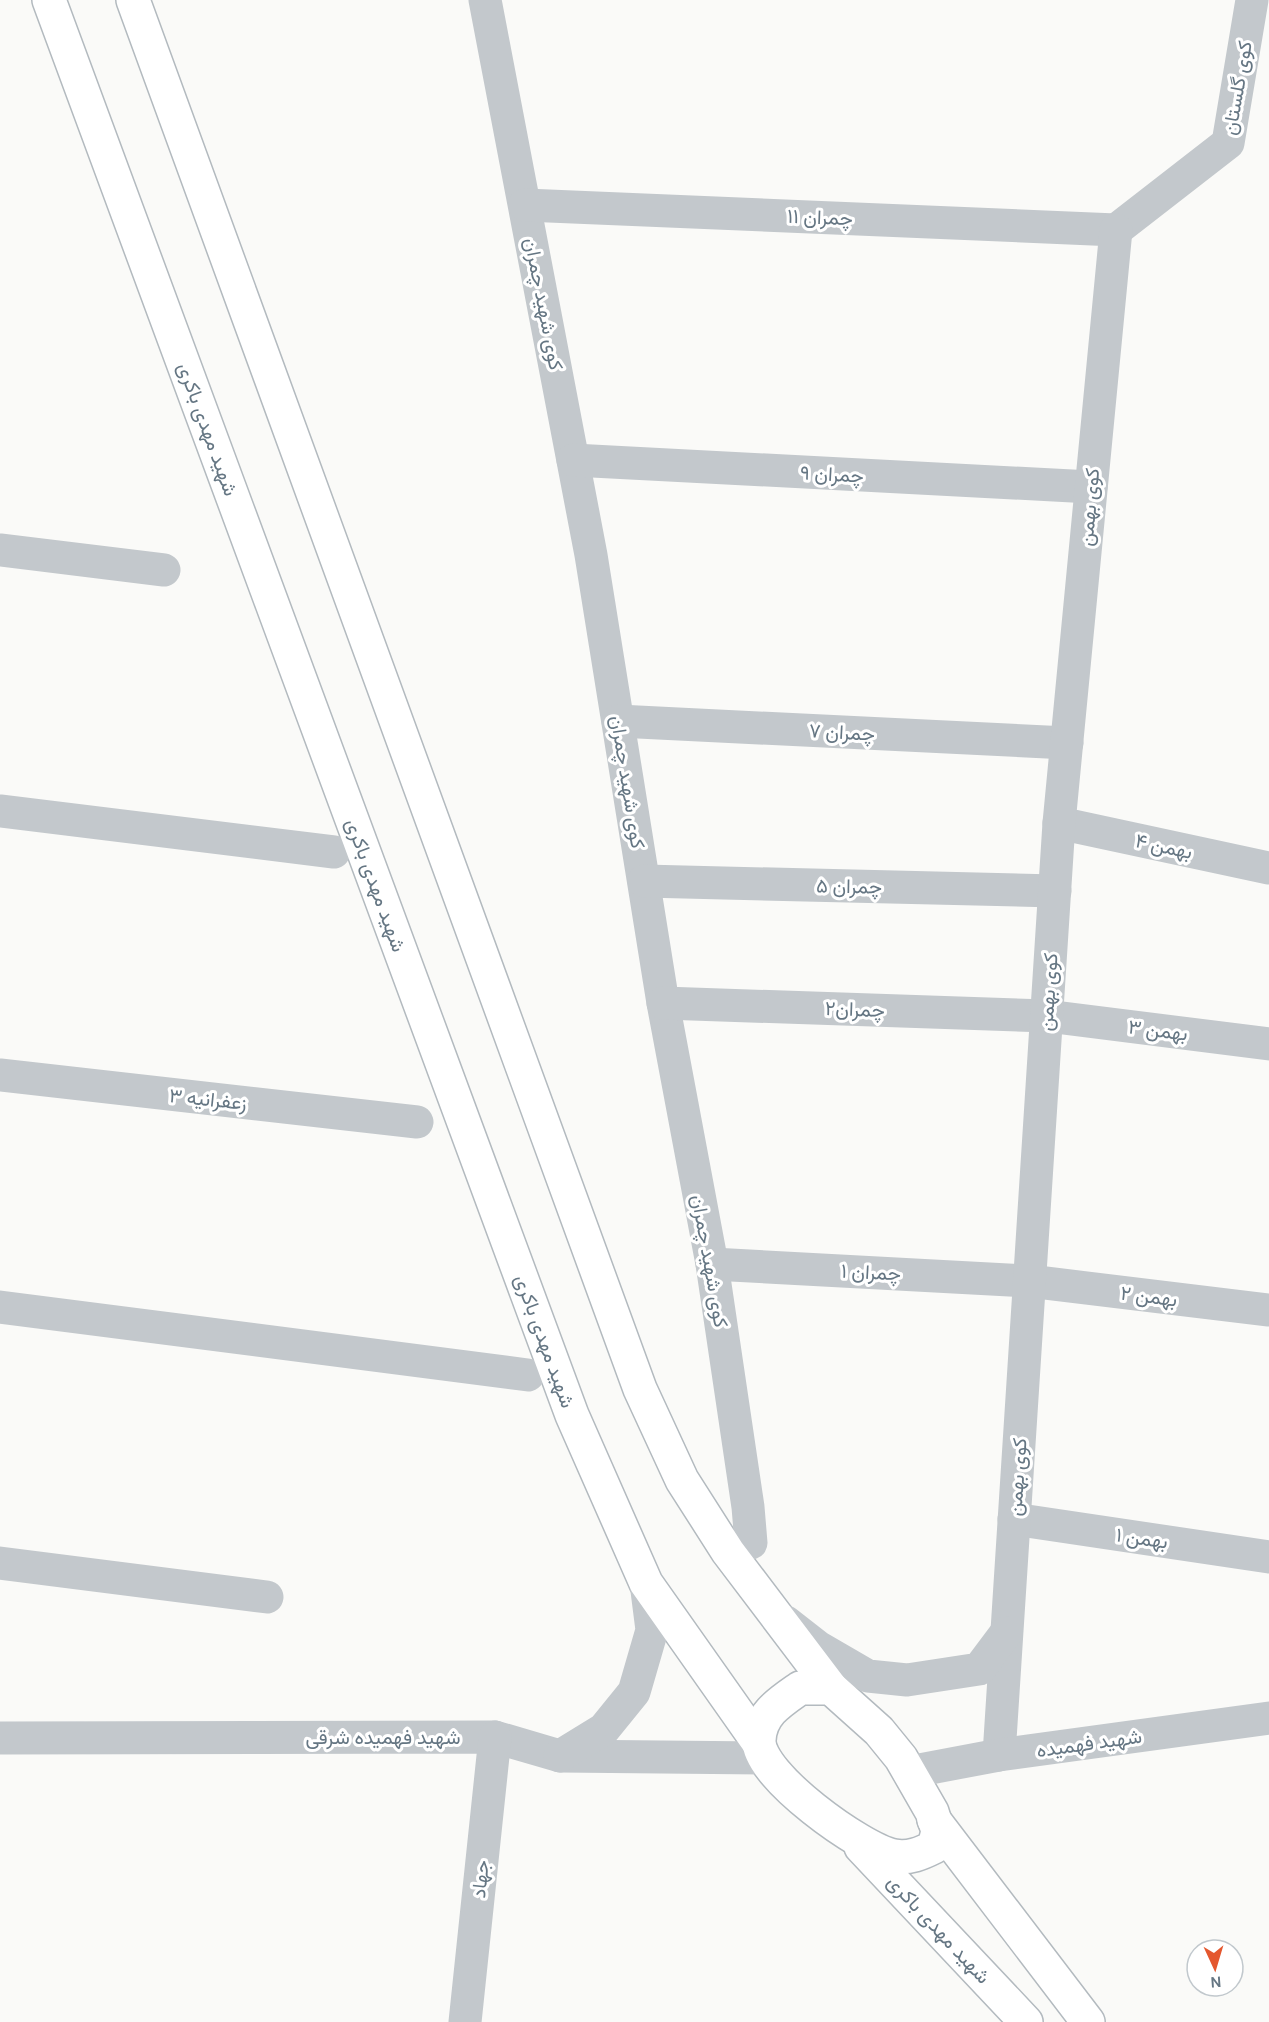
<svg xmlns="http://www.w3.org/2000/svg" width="1269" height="2022" font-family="Karla,Vazirmatn,sans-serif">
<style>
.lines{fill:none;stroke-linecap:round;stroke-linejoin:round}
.secondary-casing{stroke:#b3babf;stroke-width:36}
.minor{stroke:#c3c8cc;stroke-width:33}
.tertiary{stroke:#c3c8cc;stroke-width:33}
.secondary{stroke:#fff;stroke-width:33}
.labels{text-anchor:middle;stroke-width:6;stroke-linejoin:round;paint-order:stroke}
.street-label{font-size:20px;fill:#657683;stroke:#fff}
</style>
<rect width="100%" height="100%" fill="#fafaf8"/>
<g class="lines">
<!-- secondary casing -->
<g class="secondary-casing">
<g id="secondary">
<polyline points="49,0 572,1415 646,1583 758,1742"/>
<polyline points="133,0 640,1389 682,1480 728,1552 831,1688"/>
<path d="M800 1688H831L879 1731 901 1758 932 1812 938 1831 934 1847C922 1853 909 1859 894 1856 862 1850 757 1775 759 1740 760 1714 780 1702 800 1688Z"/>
<polyline points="934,1820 1088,2022"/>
<polyline points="861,1847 1026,2022"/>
</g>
</g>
<!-- minor -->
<g class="minor">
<polyline points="485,0 591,555 663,1003 712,1264 748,1507 751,1543 728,1552"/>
<polyline points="525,205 1116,230"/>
<polyline points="1116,230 1228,143 1252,0"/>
<polyline points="573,460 1091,487"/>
<polyline points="0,550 164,570"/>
<polyline points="618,721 1067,743"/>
<polyline points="0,811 334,852"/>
<polyline points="1059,823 1269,868"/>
<polyline points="644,881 1055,891"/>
<polyline points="663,1003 1047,1016 1269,1044"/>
<polyline points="0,1075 417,1122"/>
<polyline points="712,1264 1029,1281 1269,1310"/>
<polyline points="0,1307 528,1375"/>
<polyline points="1014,1519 1269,1557"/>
<polyline points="0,1563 267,1597"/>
<polyline points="0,1738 495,1737 560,1756 763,1758"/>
<polyline points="999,1755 1059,823 1116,230"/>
<polyline points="909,1772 999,1755 1269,1718"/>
<polyline points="465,2022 495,1737"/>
</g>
<!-- tertiary -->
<g class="tertiary">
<polyline points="786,1622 818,1647 868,1676 907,1680 979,1669 1006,1633"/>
<polyline points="560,1756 604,1729 634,1692 652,1630 646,1583"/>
</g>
<!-- secondary -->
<use href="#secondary" class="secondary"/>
</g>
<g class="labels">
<!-- street labels -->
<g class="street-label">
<text transform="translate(1237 88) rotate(-80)" y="7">کوی گلستان</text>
<text transform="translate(820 217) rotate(2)" y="7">چمران ۱۱</text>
<text transform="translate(544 304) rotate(79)" y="7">کوی شهید چمران</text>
<text transform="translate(208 429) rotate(70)" y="7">شهید مهدی باکری</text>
<text transform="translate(832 474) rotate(3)" y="7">چمران ۹</text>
<text transform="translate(1089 507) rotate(-85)" y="7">کوی بهمن</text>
<text transform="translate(842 732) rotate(3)" y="7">چمران ۷</text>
<text transform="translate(628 782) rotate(81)" y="7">کوی شهید چمران</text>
<text transform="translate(1164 846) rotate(12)" y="7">بهمن ۴</text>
<text transform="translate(376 885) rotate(70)" y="7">شهید مهدی باکری</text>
<text transform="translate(849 886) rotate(1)" y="7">چمران ۵</text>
<text transform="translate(1048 992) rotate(-86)" y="7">کوی بهمن</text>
<text transform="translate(855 1009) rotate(2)" y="7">چمران۲</text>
<text transform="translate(1158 1030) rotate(7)" y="7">بهمن ۳</text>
<text transform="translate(208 1099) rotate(6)" y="7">زعفرانیه ۳</text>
<text transform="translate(710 1261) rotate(80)" y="7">کوی شهید چمران</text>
<text transform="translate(871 1272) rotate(3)" y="7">چمران ۱</text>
<text transform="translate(1149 1296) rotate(7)" y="7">بهمن ۲</text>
<text transform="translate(545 1341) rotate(70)" y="7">شهید مهدی باکری</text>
<text transform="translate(1017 1477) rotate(-86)" y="7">کوی بهمن</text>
<text transform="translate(1142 1538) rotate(8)" y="7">بهمن ۱</text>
<text x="383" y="1744">شهید فهمیده شرقی</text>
<text transform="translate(1089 1743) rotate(-8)" y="7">شهید فهمیده</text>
<text transform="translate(480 1879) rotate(-84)" y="7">جهاد</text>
<text transform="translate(939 1929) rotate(47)" y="7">شهید مهدی باکری</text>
</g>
</g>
<!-- north arrow -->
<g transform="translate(1215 1968) rotate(176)"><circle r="28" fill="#ffffff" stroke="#c1c8cd" stroke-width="1.5"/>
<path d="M0-4.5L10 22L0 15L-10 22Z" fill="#e4572e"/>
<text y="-9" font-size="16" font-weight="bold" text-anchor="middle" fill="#657683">N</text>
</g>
</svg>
